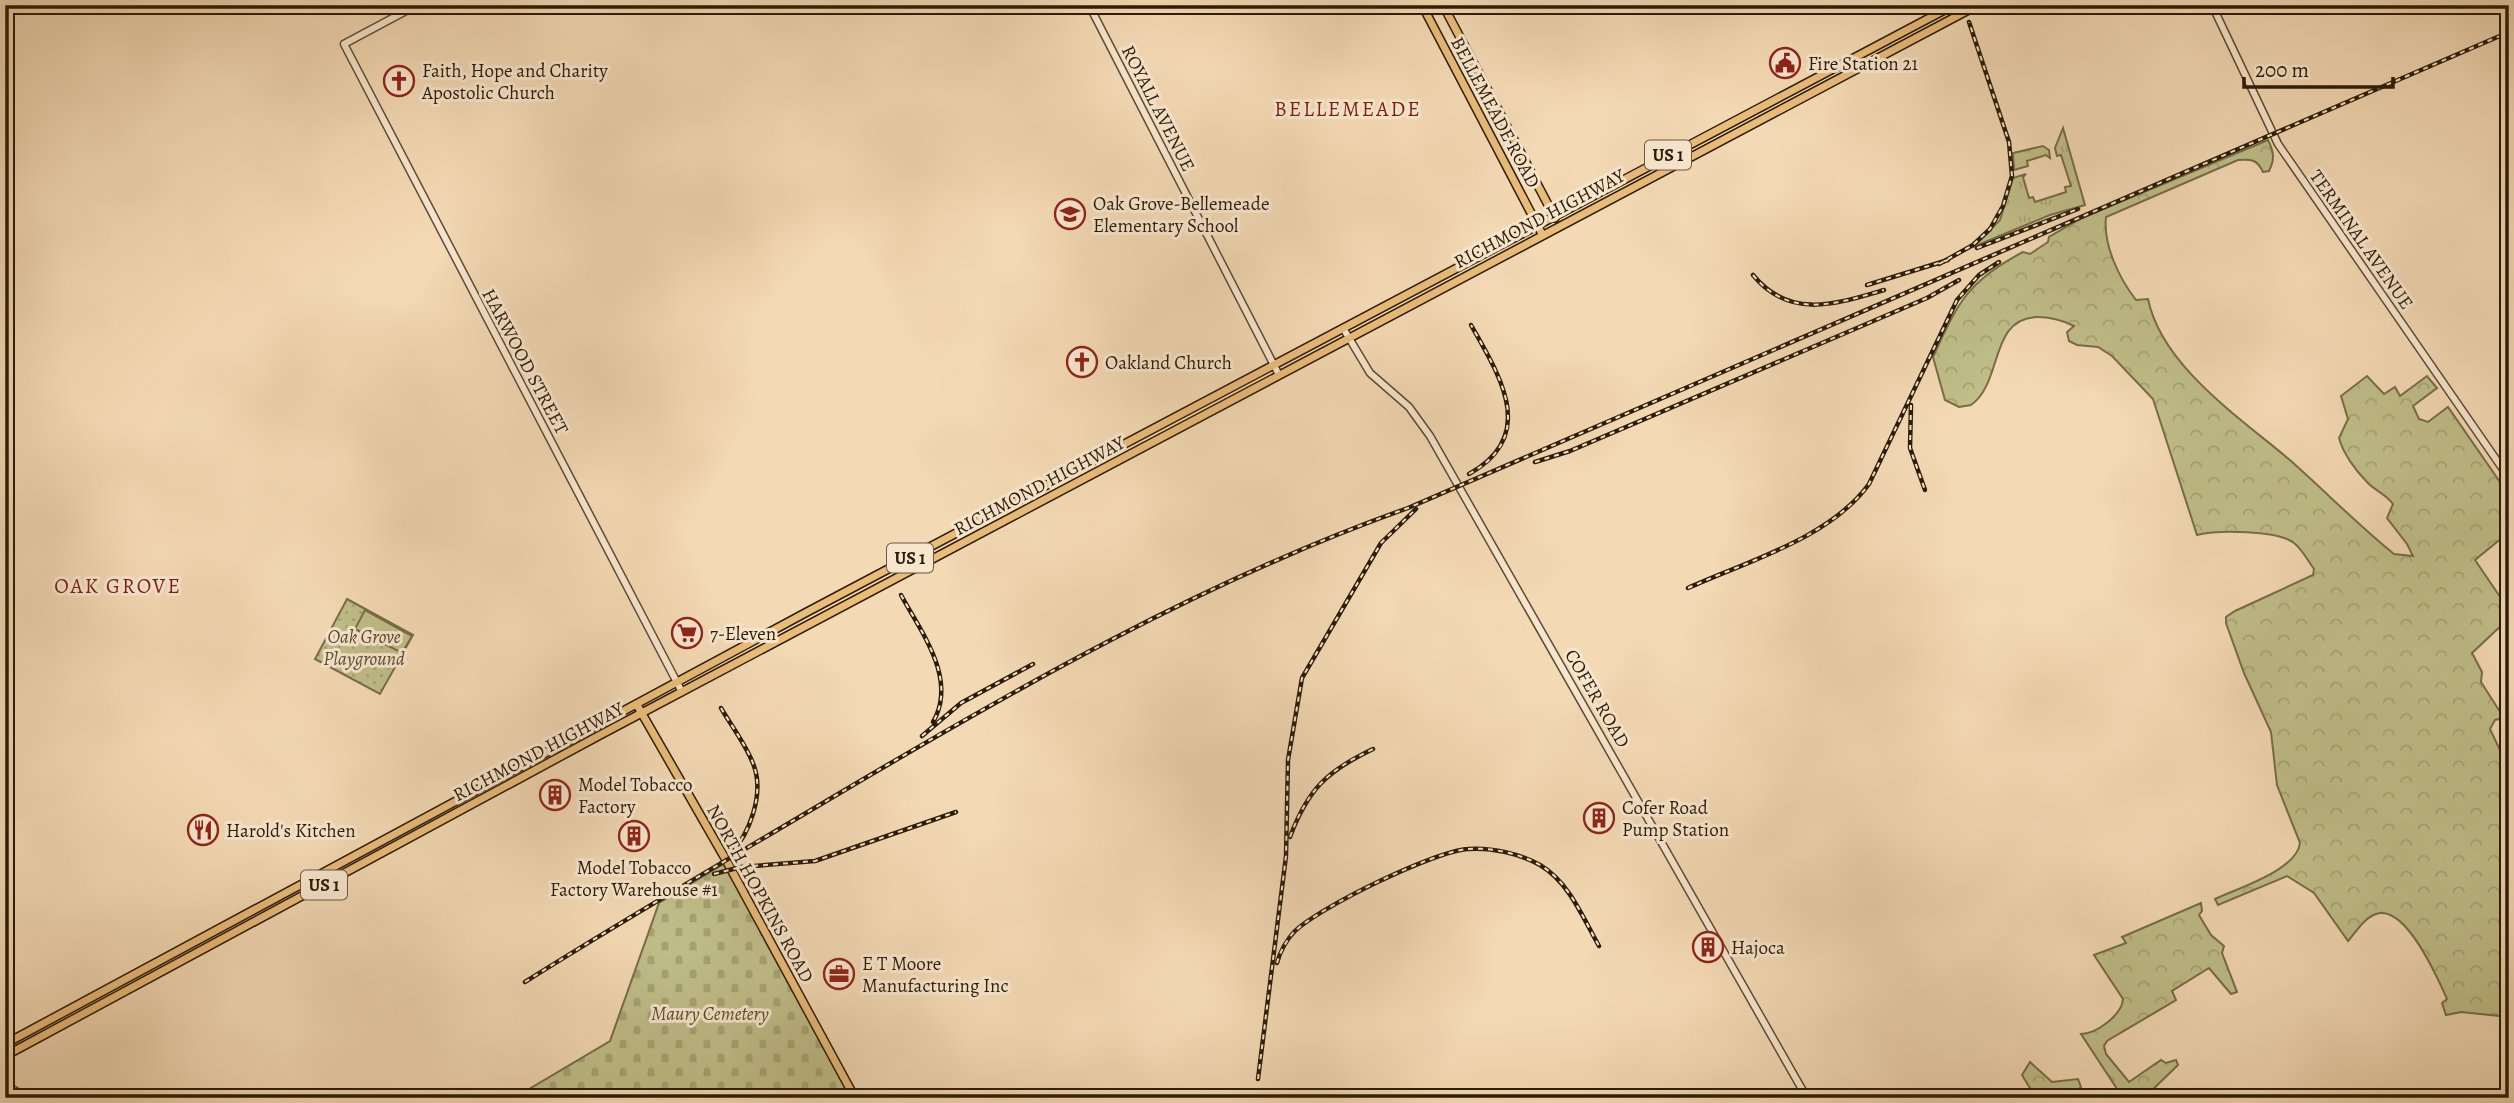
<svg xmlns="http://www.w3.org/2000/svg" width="2514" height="1103" font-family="Alegreya,serif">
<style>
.grass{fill:url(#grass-tufts);stroke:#766d48;stroke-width:2}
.forest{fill:url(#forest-crowns);stroke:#766d48;stroke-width:2}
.cemetery{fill:url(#cemetery-stones);stroke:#766d48;stroke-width:2}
.park{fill:url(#park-dots);stroke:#766d48;stroke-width:2}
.pitch{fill:#c0be89;stroke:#766d48;stroke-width:2}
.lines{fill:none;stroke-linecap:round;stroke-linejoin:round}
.minor-casing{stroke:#5d4b32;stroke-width:9}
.major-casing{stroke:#2b1c07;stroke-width:10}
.minor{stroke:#f7e6ce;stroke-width:6}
.major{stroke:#eabc7a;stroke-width:7}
.rail-casing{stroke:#2b1c07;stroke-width:4.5}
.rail{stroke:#f7e6ce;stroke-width:2;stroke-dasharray:5;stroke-linecap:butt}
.labels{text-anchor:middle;stroke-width:6;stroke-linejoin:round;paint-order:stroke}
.shield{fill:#f7e6ce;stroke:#685943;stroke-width:2}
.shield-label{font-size:18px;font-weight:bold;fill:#2b1c07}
.poi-label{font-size:19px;fill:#2b1c07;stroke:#f7e6ce;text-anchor:start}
.street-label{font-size:19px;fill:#2b1c07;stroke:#f7e6ce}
.park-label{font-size:19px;font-style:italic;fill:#584d2e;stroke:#f7e6ce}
.neighbourhood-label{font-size:21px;letter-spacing:2px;fill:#7a1f14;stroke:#f7e6ce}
</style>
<defs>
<pattern id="grass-tufts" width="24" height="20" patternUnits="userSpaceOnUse" patternTransform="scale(1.75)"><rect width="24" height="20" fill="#c0be89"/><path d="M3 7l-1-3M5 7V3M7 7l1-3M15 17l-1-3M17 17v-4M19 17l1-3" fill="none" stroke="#a5a375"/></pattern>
<pattern id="forest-crowns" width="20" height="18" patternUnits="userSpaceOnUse" patternTransform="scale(1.75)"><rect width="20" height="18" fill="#c0be89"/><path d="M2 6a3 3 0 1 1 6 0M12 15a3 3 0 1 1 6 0" fill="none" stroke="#a5a375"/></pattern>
<pattern id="cemetery-stones" width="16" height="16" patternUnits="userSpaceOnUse" patternTransform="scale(1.75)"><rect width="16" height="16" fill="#c0be89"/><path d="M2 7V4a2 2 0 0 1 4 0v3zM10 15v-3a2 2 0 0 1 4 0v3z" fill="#a5a375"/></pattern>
<pattern id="park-dots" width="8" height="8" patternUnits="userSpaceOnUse" patternTransform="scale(1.75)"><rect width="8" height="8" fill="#c0be89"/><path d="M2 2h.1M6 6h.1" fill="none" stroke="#a5a375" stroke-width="1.8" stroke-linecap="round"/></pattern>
</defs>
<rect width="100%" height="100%" fill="#f3d9b4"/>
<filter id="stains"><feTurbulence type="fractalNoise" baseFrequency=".00286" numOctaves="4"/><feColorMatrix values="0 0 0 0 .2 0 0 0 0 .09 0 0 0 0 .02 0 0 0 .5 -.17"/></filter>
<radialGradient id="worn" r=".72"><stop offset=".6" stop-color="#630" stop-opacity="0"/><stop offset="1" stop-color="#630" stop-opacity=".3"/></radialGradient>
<!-- grass -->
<g class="grass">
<polygon points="2063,128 2085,205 2050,215 1973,247 2000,220 2013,178 2026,174 2023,177 2029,198 2033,197 2035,202 2066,192 2065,187 2071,186 2061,155 2057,156 2055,148"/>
<polygon points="2043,146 2049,150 2050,158 2046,155 2027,161 2028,166 2014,170 2013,153"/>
</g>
<!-- forest -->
<g class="forest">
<path d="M2268 140C2274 152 2275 159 2269 171L2263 172C2257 159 2251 159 2238 160L2106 217C2103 245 2119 278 2136 300L2148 299C2162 367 2242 419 2291 461 2326 492 2358 525 2394 554L2413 556 2407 544 2387 518 2393 504C2385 493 2375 491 2367 482 2355 470 2343 453 2339 438L2348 419 2341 396 2367 376 2384 394 2395 387 2400 396 2427 376 2437 388 2413 406 2419 419 2428 422 2448 407 2509 495V532L2475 560 2509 610 2501 616 2505 622 2472 653 2482 672 2481 682 2504 718 2495 720 2490 729 2509 769V1017L2461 1012 2446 1015 2442 1003 2447 999C2438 979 2406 904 2376 914 2364 918 2356 932 2348 941L2314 893 2287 876 2218 905 2215 899C2238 888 2297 870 2300 843L2277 785 2271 732 2244 673 2226 623V617L2235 611 2313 575 2314 569C2308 561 2302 549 2294 543 2278 530 2217 530 2197 535L2153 399 2112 356 2098 347 2077 345 2069 341 2067 332 2074 326C2062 320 2051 317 2037 317 1989 318 2003 383 1971 405L1959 407 1945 400 1933 357C1958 302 1968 281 2023 252L2030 254 2048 242 2049 237 2082 218Z"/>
<path d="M2201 903 2202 911 2199 915 2211 935 2224 946 2222 953 2237 992 2231 994 2209 968 2172 991 2176 1000 2107 1041 2104 1046 2106 1054 2129 1082 2161 1060 2166 1063 2176 1060 2178 1065 2144 1098H2123L2081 1034C2096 1034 2122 1015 2123 999L2094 955 2126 943 2122 937Z"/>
<polygon points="2030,1062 2052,1082 2078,1079 2081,1087 2071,1098 2036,1098 2022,1075"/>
</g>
<!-- cemetery -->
<polygon class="cemetery" points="727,862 854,1098 514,1098 610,1041 659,903"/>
<!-- park -->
<polygon class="park" points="347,599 413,635 380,694 315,659"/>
<!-- pitch -->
<polygon class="pitch" points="365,610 412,636 402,653 355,629"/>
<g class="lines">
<!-- minor casing -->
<g class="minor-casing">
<g id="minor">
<polyline points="417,5 344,44 682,692"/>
<polyline points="828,5 850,9 865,5"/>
<polyline points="1089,5 1279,375"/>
<polyline points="2212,5 2278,144 2509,478"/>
<polyline points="1343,328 1370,373 1409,407 1430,436 1807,1098"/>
<polyline points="5,1085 28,1098"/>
</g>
</g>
<!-- major casing -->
<g class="major-casing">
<g id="major">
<polyline points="1422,5 1542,234"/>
<polyline points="1443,5 1555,218"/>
<polyline points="637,705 726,860 855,1098"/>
<polyline points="5,1044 807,612 1954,5"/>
<polyline points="5,1056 602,734 1978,5"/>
</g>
</g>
<!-- minor -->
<use href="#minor" class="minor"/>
<!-- major -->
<use href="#major" class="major"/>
<!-- rail casing -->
<g class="rail-casing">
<g id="rail">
<polyline points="1977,248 2078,209"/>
<polyline points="1939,264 1973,245 1990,229 2003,206 2012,176 2009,142 1969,22"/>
<path d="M1753 275C1790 320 1836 304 1884 290"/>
<polyline points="1867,285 1948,260"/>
<polyline points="1911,405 1910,448 1925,490"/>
<polyline points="1535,462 1570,451 1927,298 1959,280"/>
<path d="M1469 474C1539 435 1499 375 1471 325"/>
<path d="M1688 588C1748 561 1830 538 1869 484L1957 300 1979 275 1999 262"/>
<path d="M901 595C921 632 958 679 933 722"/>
<path d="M721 708C732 727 747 746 754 766 764 794 750 834 730 854"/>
<polyline points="922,736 961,703 1033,664"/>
<path d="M1290 837C1308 789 1327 771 1373 749"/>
<polyline points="714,874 741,867 815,861 956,812"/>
<path d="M1277 963C1280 952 1287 939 1295 931 1320 907 1434 851 1468 849 1491 847 1521 854 1540 865 1569 882 1583 918 1599 946"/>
<path d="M525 982C625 919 727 860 828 800 1015 689 1203 581 1408 508L2509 32"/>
<polyline points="1258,1079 1286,856 1288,760 1302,678 1381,543 1416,509"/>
</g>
</g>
<!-- rail -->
<use href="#rail" class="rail"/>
</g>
<!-- icons -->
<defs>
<g id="civic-ring" transform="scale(1.575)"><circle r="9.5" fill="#f7e6ce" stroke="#8f2418" stroke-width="1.5"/><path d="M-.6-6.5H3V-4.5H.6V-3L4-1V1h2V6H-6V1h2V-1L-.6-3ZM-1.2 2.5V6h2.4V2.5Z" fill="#8f2418"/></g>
<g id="church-ring" transform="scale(1.575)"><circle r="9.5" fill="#f7e6ce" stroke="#8f2418" stroke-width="1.5"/><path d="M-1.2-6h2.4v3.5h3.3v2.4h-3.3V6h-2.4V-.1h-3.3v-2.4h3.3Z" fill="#8f2418"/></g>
<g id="school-ring" transform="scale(1.575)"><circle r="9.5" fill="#f7e6ce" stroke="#8f2418" stroke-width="1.5"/><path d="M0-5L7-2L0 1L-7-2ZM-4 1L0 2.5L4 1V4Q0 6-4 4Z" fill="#8f2418"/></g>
<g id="supermarket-ring" transform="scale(1.575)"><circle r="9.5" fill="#f7e6ce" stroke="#8f2418" stroke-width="1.5"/><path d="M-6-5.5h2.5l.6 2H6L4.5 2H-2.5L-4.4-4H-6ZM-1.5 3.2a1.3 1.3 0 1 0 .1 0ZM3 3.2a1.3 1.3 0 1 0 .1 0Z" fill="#8f2418"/></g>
<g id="building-ring" transform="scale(1.575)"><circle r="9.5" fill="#f7e6ce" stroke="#8f2418" stroke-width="1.5"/><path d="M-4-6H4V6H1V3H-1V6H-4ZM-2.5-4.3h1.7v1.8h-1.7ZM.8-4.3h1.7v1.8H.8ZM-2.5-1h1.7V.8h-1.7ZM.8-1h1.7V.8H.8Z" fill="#8f2418"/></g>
<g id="restaurant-ring" transform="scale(1.575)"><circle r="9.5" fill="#f7e6ce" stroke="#8f2418" stroke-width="1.5"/><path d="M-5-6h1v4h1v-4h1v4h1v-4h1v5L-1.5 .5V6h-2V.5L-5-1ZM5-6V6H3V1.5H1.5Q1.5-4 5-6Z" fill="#8f2418"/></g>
<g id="office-ring" transform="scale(1.575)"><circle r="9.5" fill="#f7e6ce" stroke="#8f2418" stroke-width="1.5"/><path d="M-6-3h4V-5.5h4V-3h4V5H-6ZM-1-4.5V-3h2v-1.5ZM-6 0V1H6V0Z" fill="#8f2418"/></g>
</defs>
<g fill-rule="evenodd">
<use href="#civic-ring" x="1785" y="63"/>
<use href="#church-ring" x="399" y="81"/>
<use href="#school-ring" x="1070" y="214"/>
<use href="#church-ring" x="1082" y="362"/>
<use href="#supermarket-ring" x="687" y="633"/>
<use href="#building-ring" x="555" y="795"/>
<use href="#building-ring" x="1599" y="818"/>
<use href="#restaurant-ring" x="203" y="830"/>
<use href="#building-ring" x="634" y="836"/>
<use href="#building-ring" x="1708" y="947"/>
<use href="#office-ring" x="839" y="974"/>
</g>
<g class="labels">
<!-- shield labels -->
<g class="shield">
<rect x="1645" y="140.5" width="46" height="29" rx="5"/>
<rect x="887" y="543.5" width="46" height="29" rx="5"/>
<rect x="301" y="870.5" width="46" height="29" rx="5"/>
</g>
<g class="shield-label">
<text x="1668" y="161">US 1</text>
<text x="910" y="564">US 1</text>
<text x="324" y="891">US 1</text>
</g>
<!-- poi labels -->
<g class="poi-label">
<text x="1808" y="70">Fire Station 21</text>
<text x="422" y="77">Faith, Hope and Charity<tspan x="422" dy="22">Apostolic Church</tspan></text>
<text x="1093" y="210">Oak Grove-Bellemeade<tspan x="1093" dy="22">Elementary School</tspan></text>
<text x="1105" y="369">Oakland Church</text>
<text x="710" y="640">7-Eleven</text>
<text x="578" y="791">Model Tobacco<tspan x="578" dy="22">Factory</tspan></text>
<text x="1622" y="814">Cofer Road<tspan x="1622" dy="22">Pump Station</tspan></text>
<text x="226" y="837">Harold's Kitchen</text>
<text x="634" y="874" text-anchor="middle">Model Tobacco<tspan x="634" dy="22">Factory Warehouse #1</tspan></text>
<text x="1731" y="954">Hajoca</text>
<text x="862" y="970">E T Moore<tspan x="862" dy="22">Manufacturing Inc</tspan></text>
</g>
<!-- street labels -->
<g class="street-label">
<text transform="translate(1159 108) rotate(63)" y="7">ROYALL AVENUE</text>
<text transform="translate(1496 112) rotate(62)" y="7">BELLEMEADE ROAD</text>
<text transform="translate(1539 218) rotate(-28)" y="7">RICHMOND HIGHWAY</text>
<text transform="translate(2362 239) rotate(55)" y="7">TERMINAL AVENUE</text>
<text transform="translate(526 361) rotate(62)" y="7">HARWOOD STREET</text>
<text transform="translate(1039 485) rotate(-28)" y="7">RICHMOND HIGHWAY</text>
<text transform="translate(1598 698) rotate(60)" y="7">COFER ROAD</text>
<text transform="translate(538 751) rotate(-28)" y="7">RICHMOND HIGHWAY</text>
<text transform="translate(761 893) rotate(61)" y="7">NORTH HOPKINS ROAD</text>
</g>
<!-- park labels -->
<g class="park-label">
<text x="364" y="643">Oak Grove<tspan x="364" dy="22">Playground</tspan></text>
<text x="710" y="1020">Maury Cemetery</text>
</g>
<!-- neighbourhood labels -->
<g class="neighbourhood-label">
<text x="1348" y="116">BELLEMEADE</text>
<text x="118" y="593">OAK GROVE</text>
</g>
</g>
<!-- margin -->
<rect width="2514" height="1103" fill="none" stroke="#f3d9b4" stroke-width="28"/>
<rect x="7" y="7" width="2500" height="1089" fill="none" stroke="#2b1c07" stroke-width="3.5"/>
<rect x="14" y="14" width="2486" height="1075" fill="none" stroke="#2b1c07" stroke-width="2"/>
<!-- scale -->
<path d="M2244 77v10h149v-10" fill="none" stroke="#2b1c07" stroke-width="3.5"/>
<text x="2255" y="77" font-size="21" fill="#2b1c07" stroke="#f7e6ce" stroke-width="5" paint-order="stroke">200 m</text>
<rect width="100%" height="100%" filter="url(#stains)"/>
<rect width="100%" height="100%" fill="url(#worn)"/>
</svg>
